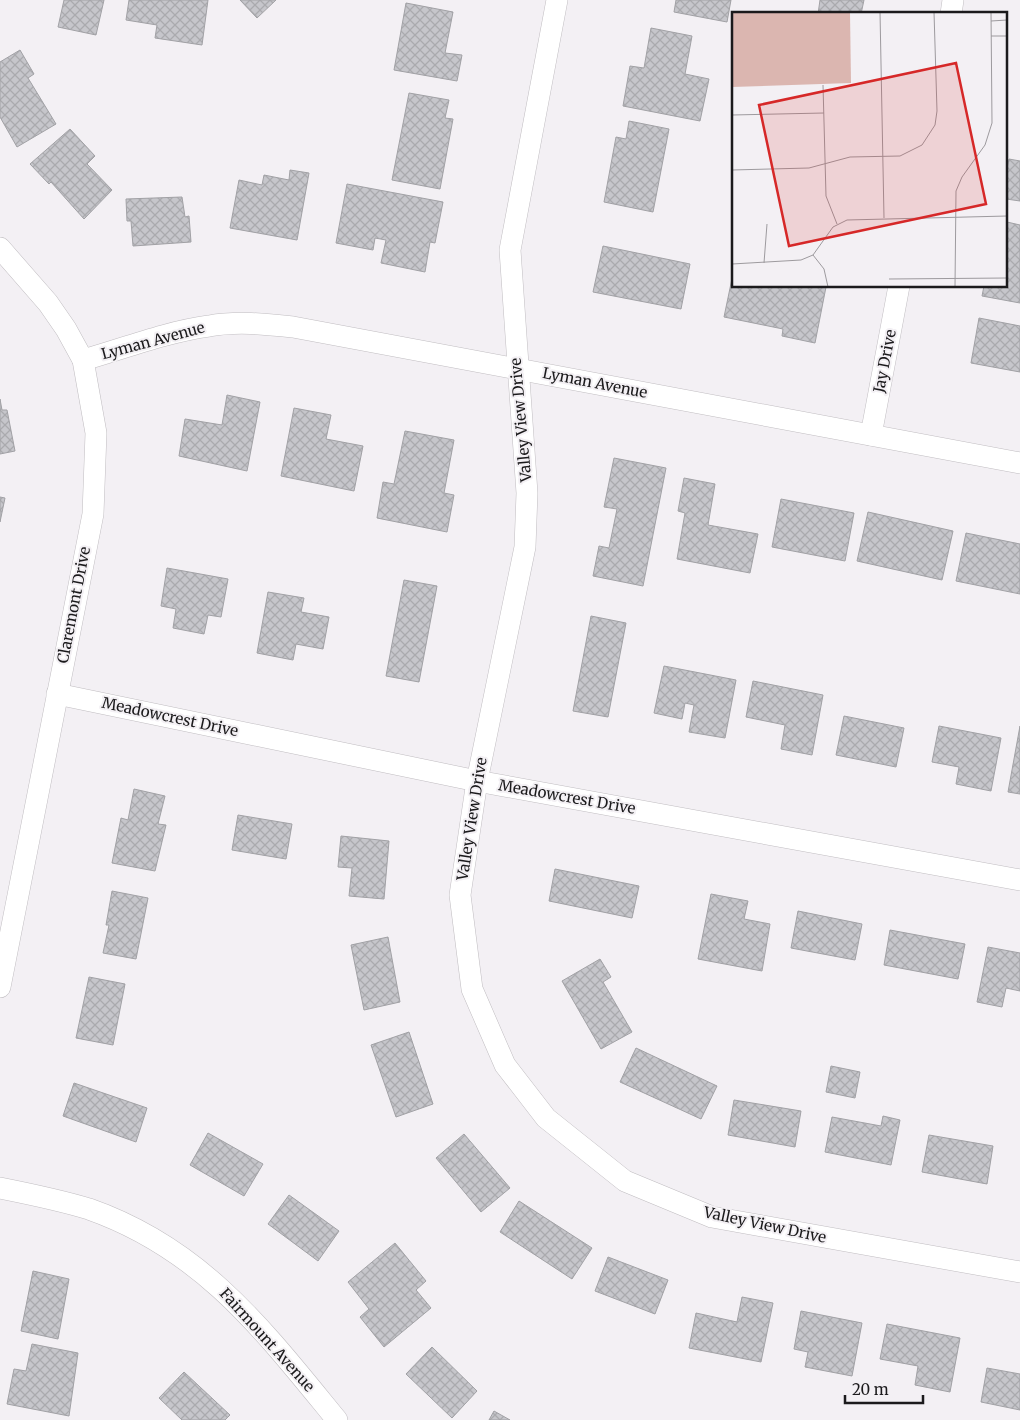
<svg xmlns="http://www.w3.org/2000/svg" width="1020" height="1420" font-family="Merriweather,serif">
<style>
.building{fill:url(#building-cross-hatch);stroke:#a1a1a5}
.lines{fill:none;stroke-linecap:round;stroke-linejoin:round}
.minor-casing{stroke:#c0bdc1;stroke-width:22}
.minor{stroke:#fff;stroke-width:21}
.labels{text-anchor:middle;stroke-width:4;stroke-linejoin:round;paint-order:stroke}
.street-label{font-size:15px;fill:#1b1a1c;stroke:#f3f0f4}
.inset-road{fill:none;stroke:#9d9a9e;stroke-width:1}
.view{fill:#d62828;fill-opacity:0.15;stroke:#d62828;stroke-width:2.5}
.inset-edge{fill:none;stroke:#1b1a1c;stroke-width:2.5}
</style>
<defs>
<pattern id="building-cross-hatch" width="8" height="8" patternUnits="userSpaceOnUse" patternTransform="scale(1.25)"><rect width="8" height="8" fill="#c6c6cb"/><path d="M0 0l8 8M0 8l8-8" fill="none" stroke="#aaaaae"/></pattern>
</defs>
<rect width="100%" height="100%" fill="#f3f0f4"/>
<!-- building -->
<g class="building">
<polygon points="64,0 104,0 96,35 58,27"/>
<polygon points="129,0 208,0 202,45 155,38 157,25 126,20"/>
<polygon points="240,0 276,0 257,18"/>
<polygon points="676,0 731,0 727,22 674,12"/>
<polygon points="820,0 864,0 861,14 818,14"/>
<polygon points="406,3 453,12 445,53 462,55 457,81 394,70"/>
<polygon points="651,28 692,36 685,74 709,79 700,121 623,106 630,66 644,68"/>
<polygon points="20,50 34,74 28,78 56,124 17,147 0,117 0,62"/>
<polygon points="409,93 449,100 445,118 453,119 440,189 392,180"/>
<polygon points="629,121 669,129 653,212 604,202 616,137 626,139"/>
<polygon points="70,129 95,156 87,164 112,190 84,219 51,182 49,184 30,164"/>
<polygon points="1009,159 1020,161 1020,201 1006,199 1006,173"/>
<polygon points="290,170 309,173 297,240 230,228 239,180 262,185 264,175 289,180"/>
<polygon points="347,184 443,202 435,243 430,242 425,272 381,263 386,240 375,238 373,250 336,243"/>
<polygon points="182,197 185,217 189,216 191,242 133,246 131,221 127,221 126,199"/>
<polygon points="1007,222 1020,225 1020,303 982,296 984,286 1006,286"/>
<polygon points="603,246 690,264 681,309 593,292"/>
<polygon points="734,269 734,286 826,287 815,343 782,336 783,329 724,317"/>
<polygon points="979,318 1020,326 1020,372 971,363"/>
<polygon points="227,395 260,402 247,471 179,456 185,419 222,425"/>
<polygon points="0,399 2,410 7,410 15,451 0,454"/>
<polygon points="294,408 331,415 326,439 363,446 354,491 281,476"/>
<polygon points="405,431 454,440 444,493 454,495 447,532 377,518 383,482 394,484"/>
<polygon points="614,458 666,468 643,586 593,576 599,546 609,548 617,509 604,507"/>
<polygon points="684,478 715,484 708,525 758,534 750,573 677,559 685,513 678,511"/>
<polygon points="0,497 5,498 0,522"/>
<polygon points="781,499 854,513 845,561 772,547"/>
<polygon points="868,512 953,531 942,580 857,561"/>
<polygon points="966,533 1020,544 1020,594 956,581"/>
<polygon points="167,568 228,579 221,617 208,615 204,634 173,628 176,609 161,606"/>
<polygon points="404,580 437,586 419,682 386,676"/>
<polygon points="268,592 304,598 301,612 329,617 323,649 296,644 293,660 257,653"/>
<polygon points="591,616 626,623 608,717 573,711"/>
<polygon points="664,666 736,680 725,738 689,732 694,705 685,703 682,719 654,713"/>
<polygon points="753,681 823,695 812,755 781,749 785,725 746,717"/>
<polygon points="844,716 904,728 896,767 836,755"/>
<polygon points="939,726 1001,738 991,791 956,784 959,767 932,762"/>
<polygon points="1020,726 1020,794 1008,792"/>
<polygon points="134,789 165,796 158,824 166,825 155,871 112,863 121,818 128,820"/>
<polygon points="238,815 292,824 286,859 232,850"/>
<polygon points="341,836 389,841 384,899 349,896 352,868 338,867"/>
<polygon points="555,869 639,886 632,918 549,901"/>
<polygon points="112,891 148,898 136,959 103,953 109,925 106,925"/>
<polygon points="711,894 748,901 744,919 770,924 762,971 698,959"/>
<polygon points="798,911 862,924 855,960 791,948"/>
<polygon points="890,930 965,944 958,979 884,965"/>
<polygon points="388,937 400,1002 364,1010 351,945"/>
<polygon points="988,947 1020,953 1020,991 1006,988 1002,1007 977,1002"/>
<polygon points="600,959 611,977 603,982 632,1032 601,1049 562,981"/>
<polygon points="89,977 125,984 113,1045 76,1038"/>
<polygon points="409,1032 433,1104 396,1117 371,1045"/>
<polygon points="636,1048 717,1086 701,1119 620,1082"/>
<polygon points="831,1066 860,1072 855,1098 826,1092"/>
<polygon points="74,1083 147,1108 136,1142 63,1116"/>
<polygon points="734,1100 801,1111 795,1147 728,1135"/>
<polygon points="883,1116 900,1120 891,1165 825,1152 832,1117 881,1126"/>
<polygon points="208,1133 263,1164 244,1196 190,1165"/>
<polygon points="464,1134 510,1188 481,1212 436,1158"/>
<polygon points="929,1135 993,1146 987,1184 922,1172"/>
<polygon points="289,1195 339,1231 318,1261 268,1224"/>
<polygon points="519,1201 592,1248 572,1279 500,1232"/>
<polygon points="395,1243 426,1281 416,1290 431,1308 384,1347 360,1317 369,1309 348,1282"/>
<polygon points="608,1257 668,1280 655,1314 595,1291"/>
<polygon points="33,1271 69,1279 58,1339 21,1331"/>
<polygon points="742,1297 773,1303 761,1362 689,1348 696,1313 737,1322"/>
<polygon points="801,1311 862,1323 852,1376 805,1367 808,1352 794,1349"/>
<polygon points="887,1324 960,1338 950,1392 915,1385 918,1366 880,1359"/>
<polygon points="32,1344 78,1353 69,1416 7,1404 14,1369 26,1371"/>
<polygon points="432,1347 477,1391 452,1418 406,1374"/>
<polygon points="987,1368 1020,1374 1020,1410 981,1402"/>
<polygon points="184,1372 230,1415 225,1420 182,1420 159,1398"/>
<polygon points="494,1411 510,1420 489,1420"/>
</g>
<g class="lines">
<!-- minor casing -->
<g class="minor-casing">
<g id="minor">
<polyline points="557,0 510,250 527,493 525,547 477,781 460,895 472,989 505,1065 546,1118 625,1181 712,1217 1020,1272"/>
<polyline points="951,14 953,0"/>
<polyline points="0,248 48,303 66,329 83,360 96,433 93,514 0,987"/>
<path d="M83 360C125 348 166 332 209 326 237 321 265 324 293 327L1020 463"/>
<polyline points="871,435 899,286"/>
<polyline points="57,694 477,781 1020,880"/>
<path d="M0 1188C30 1194 60 1200 89 1209 203 1249 264 1331 337 1420"/>
</g>
</g>
<!-- minor -->
<use href="#minor" class="minor"/>
</g>
<g class="labels">
<!-- street labels -->
<g class="street-label">
<text transform="translate(153 341) rotate(-15)" y="5">Lyman Avenue</text>
<text transform="translate(885 361) rotate(-79)" y="5">Jay Drive</text>
<text transform="translate(595 383) rotate(11)" y="5">Lyman Avenue</text>
<text transform="translate(521 420) rotate(-95)" y="5">Valley View Drive</text>
<text transform="translate(74 605) rotate(-79)" y="5">Claremont Drive</text>
<text transform="translate(170 717) rotate(12)" y="5">Meadowcrest Drive</text>
<text transform="translate(567 797) rotate(10)" y="5">Meadowcrest Drive</text>
<text transform="translate(472 819) rotate(-81)" y="5">Valley View Drive</text>
<text transform="translate(765 1225) rotate(12)" y="5">Valley View Drive</text>
<text transform="translate(267 1340) rotate(48)" y="5">Fairmount Avenue</text>
</g>
</g>
<!-- overview -->
<g transform="translate(732 12)">
<rect width="275" height="275" fill="#f3f0f4"/>
<path d="M0 0H118L119 71 0 75Z" fill="#dbb6b0"/>
<path class="inset-road" d="M148 0 152 206M259 9 275 8M259 24H275M91 73 94 184 105 212M0 103 92 101M0 158 77 156 118 145 168 144 190 133 203 113 205 99 202 0M81 243 92 257 96 275M32 251 35 212M0 252 69 248 81 243 101 215 115 208 275 204M157 267 275 266M223 275 224 179 230 165 253 133 260 111 259 0"/>
<path class="view" d="M224 51 254 192 57 234 27 93Z"/>
<rect width="275" height="275" class="inset-edge"/>
</g>
<!-- scale -->
<path d="M845 1395v8h78v-8" fill="none" stroke="#1b1a1c" stroke-width="2.5"/>
<text x="852" y="1395" font-size="15" fill="#1b1a1c" stroke="#f3f0f4" stroke-width="4" paint-order="stroke">20 m</text>
</svg>
